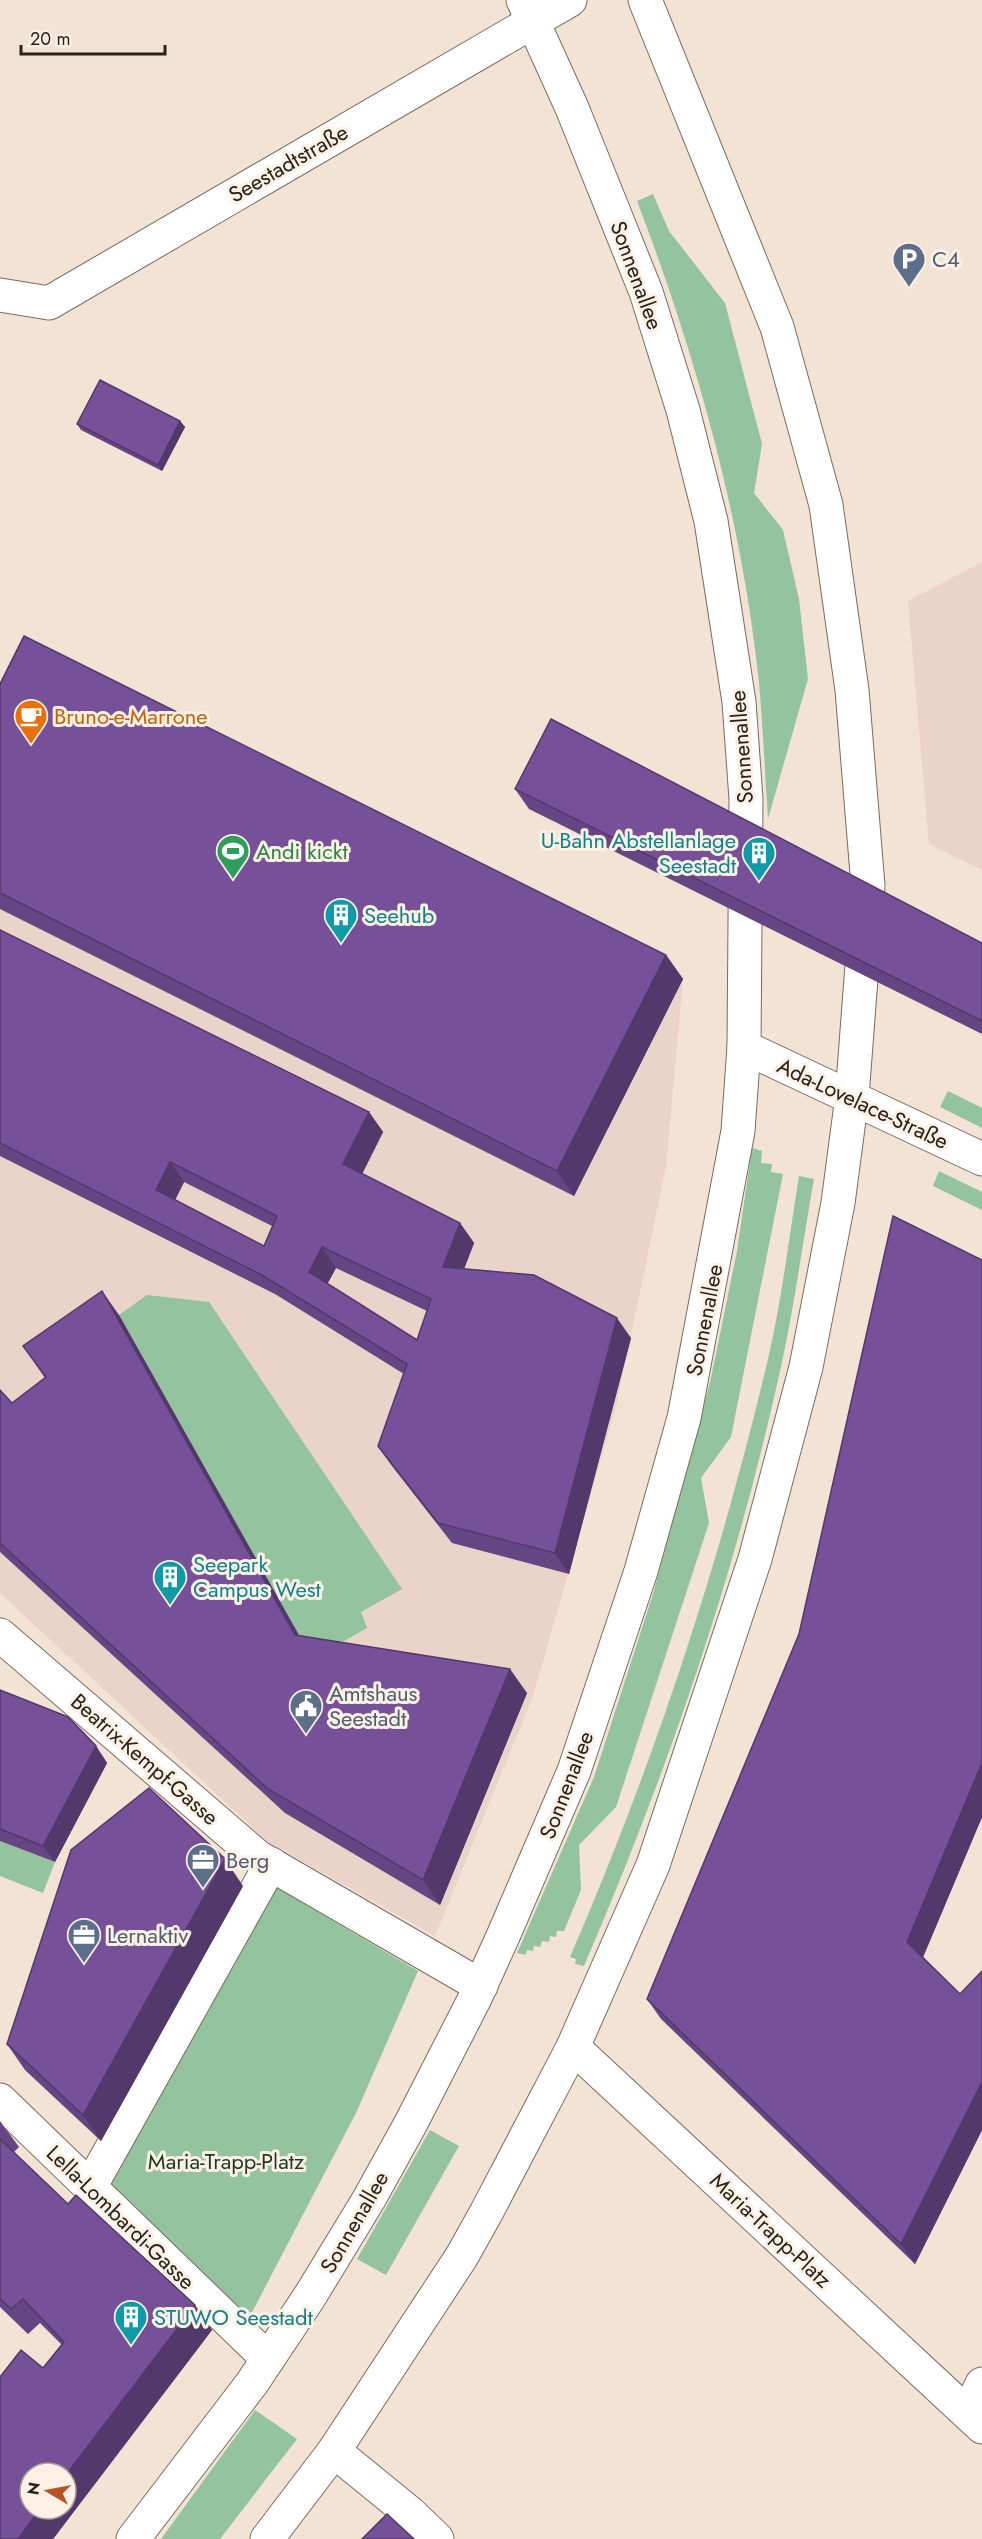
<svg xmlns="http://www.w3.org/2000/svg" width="982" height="2539" font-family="Jost,sans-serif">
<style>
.commercial{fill:#ead3c8}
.green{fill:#93c49e}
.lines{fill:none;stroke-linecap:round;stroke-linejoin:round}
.minor-casing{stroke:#796c5e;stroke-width:35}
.minor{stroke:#fff;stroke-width:33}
.wall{fill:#654584;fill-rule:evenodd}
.shaded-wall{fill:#53386b}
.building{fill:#765099;stroke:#53386b;stroke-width:1.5;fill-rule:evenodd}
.labels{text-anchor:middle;stroke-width:6;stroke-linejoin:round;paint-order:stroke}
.street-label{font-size:22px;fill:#27221c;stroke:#fdf1e5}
.service-label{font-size:22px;fill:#4e5e75;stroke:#fdf1e5;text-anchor:start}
.food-label{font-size:22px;fill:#c56008;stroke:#fdf1e5;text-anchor:start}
.culture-label{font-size:22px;fill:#0d838f;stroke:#fdf1e5;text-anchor:start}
.leisure-label{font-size:22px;fill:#27864d;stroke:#fdf1e5;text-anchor:start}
.park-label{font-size:22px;fill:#193b22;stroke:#fdf1e5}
</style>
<rect width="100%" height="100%" fill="#f2e3d4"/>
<!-- commercial -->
<g class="commercial">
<polygon points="982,562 982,870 929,844 908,601"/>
<polygon points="41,660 683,979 666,1166 617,1403 533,1696 435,1936 268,1842 0,1593 0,708"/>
</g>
<!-- green -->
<g class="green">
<path d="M653 194 669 231 725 303 762 444 754 493 783 530 799 599 808 679 768 819C765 774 763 728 759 683 742 519 696 355 637 201Z"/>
<polygon points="948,1091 982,1108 982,1128 940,1107"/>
<polygon points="752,1148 762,1151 761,1163 772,1164 771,1172 783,1174 731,1437 701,1478 709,1523 616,1807 579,1845 581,1890 564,1931 557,1931 556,1937 550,1936 549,1942 542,1941 540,1947 534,1946 533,1951 527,1950 526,1955 517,1953 594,1777 653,1594 711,1378 737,1251"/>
<polygon points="939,1171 982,1192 982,1210 933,1186"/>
<path d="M799 1176 814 1179C803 1240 795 1302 782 1362 737 1570 668 1771 584 1966L575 1964 576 1959 570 1957C654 1763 719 1566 768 1359 782 1299 789 1237 799 1176Z"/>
<polygon points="147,1295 209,1302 402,1589 361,1612 367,1628 312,1659 119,1315"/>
<polygon points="0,1841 55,1862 43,1893 0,1876"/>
<polygon points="274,1886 418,1971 356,2113 249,2318 107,2185"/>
<polygon points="430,2130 459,2146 386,2275 357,2259"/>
<polygon points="255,2410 297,2439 220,2539 161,2539"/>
</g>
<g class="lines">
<!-- minor casing -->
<g class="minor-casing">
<g id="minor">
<polyline points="0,295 49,303 570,0"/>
<polyline points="744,1047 982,1159"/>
<polyline points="0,1635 258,1857 481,1986"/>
<polyline points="573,2047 982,2427"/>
<polyline points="0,2100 268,2359"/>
<polyline points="90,2187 271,1864"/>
<polyline points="968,2413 982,2384"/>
<polyline points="334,2451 410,2513 437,2539"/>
<polyline points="133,2539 252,2383 310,2296 369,2199 411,2123 475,1998 504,1934 574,1771 641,1571 684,1418 738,1131 744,1047 746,799 739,702 711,521 683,410 646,292 572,108 523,0"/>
<polyline points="267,2539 334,2451 462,2256 486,2213 573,2047 653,1865 755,1559 806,1367 838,1203 852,1097 868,886 852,690 826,505 777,327 645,0"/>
</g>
</g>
<!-- minor -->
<use href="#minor" class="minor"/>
</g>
<!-- wall -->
<g class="wall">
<polygon points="180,421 185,427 162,471 81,430 77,424"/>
<polygon points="0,684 666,955 683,979 574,1196 0,909"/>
<polygon points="515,789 982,943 982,1034 529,809"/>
<path d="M0 930 369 1112 383 1132 362 1174 460 1223 474 1243 464 1269 631 1338 569 1574 452 1543 392 1466 378 1446 404 1374 275 1294 0 1156ZM184 1182 272 1226 264 1246 175 1200ZM336 1268 427 1311 417 1340 327 1284Z"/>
<polygon points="982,1260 982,1817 923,1957 960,1994 982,1971 982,2130 915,2264 661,2019 647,1999"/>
<polygon points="119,1315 299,1635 527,1693 440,1905 285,1813 0,1552 0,1390 12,1403 45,1378 23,1346"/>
<polygon points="0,1690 96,1746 107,1763 55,1862 0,1841"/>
<polygon points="243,1886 101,2141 25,2070 7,2044"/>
<polygon points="0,2121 19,2147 14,2152 68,2204 212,2330 53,2539 0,2539 43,2368 62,2345 40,2323 28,2334 0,2307"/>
</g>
<!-- shaded-wall -->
<g class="shaded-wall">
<polygon points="180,421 185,427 162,471 158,465"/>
<polygon points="666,955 683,979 574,1196 557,1171"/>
<polygon points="369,1112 383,1132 357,1184 343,1164"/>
<polygon points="170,1162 184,1182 170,1210 156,1190"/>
<polygon points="460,1223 474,1243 457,1287 443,1267"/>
<polygon points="322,1247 336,1268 323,1292 309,1272"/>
<polygon points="102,1291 119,1315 312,1659 295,1635"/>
<polygon points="617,1318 631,1338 569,1574 555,1553"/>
<polygon points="510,1669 527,1693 440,1905 423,1880"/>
<polygon points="96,1746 107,1763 55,1862 43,1846"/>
<polygon points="982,1763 982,1817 921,1962 907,1942"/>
<polygon points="225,1859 243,1886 101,2141 83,2115"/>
<polygon points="982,2082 982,2130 915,2264 901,2244"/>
<polygon points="195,2305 212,2330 53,2539 18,2539 40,2509 66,2509 66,2475"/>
</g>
<!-- building -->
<g class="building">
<polygon points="100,380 180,421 158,465 77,424"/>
<polygon points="24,636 666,955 557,1171 0,893 0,684"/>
<polygon points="551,719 982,943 982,1021 515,789"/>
<path d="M0 930 369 1112 343 1164 460 1223 443 1267 534 1275 617 1318 555 1553 438 1523 378 1446 407 1364 260 1274 0 1143ZM170 1162 277 1216 264 1246 156 1190ZM322 1247 431 1299 417 1340 309 1272Z"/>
<polygon points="893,1216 982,1260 982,1763 907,1942 960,1994 982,1971 982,2082 901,2244 647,1999 799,1634"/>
<polygon points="102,1291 295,1635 510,1669 423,1880 268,1789 0,1543 0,1390 12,1403 46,1377 23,1346"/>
<polygon points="0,1690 68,1717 96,1746 43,1846 0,1829"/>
<polygon points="149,1788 225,1859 83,2115 7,2044 71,1850"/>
<polygon points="0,2139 68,2204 76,2195 195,2305 66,2475 66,2473 30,2473 30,2509 40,2509 18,2539 0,2539 0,2377 21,2350 43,2368 64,2342 23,2299 11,2309 0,2299"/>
<polygon points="387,2514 414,2539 362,2539"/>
</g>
<!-- icons -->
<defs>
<g id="parking-pin" transform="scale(1.725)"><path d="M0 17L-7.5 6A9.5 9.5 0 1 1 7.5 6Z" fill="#5c6f8a" stroke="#fdf1e5"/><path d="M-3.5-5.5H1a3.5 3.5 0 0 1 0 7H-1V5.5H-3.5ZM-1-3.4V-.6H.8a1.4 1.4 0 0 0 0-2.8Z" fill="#fff"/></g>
<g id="cafe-pin" transform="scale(1.725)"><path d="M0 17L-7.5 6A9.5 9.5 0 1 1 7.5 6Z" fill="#e8710a" stroke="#fdf1e5"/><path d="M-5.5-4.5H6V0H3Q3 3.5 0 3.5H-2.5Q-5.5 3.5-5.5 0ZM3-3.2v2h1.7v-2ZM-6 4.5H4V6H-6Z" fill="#fff"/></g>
<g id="stadium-pin" transform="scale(1.725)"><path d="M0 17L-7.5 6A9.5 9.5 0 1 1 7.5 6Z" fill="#2e9e5b" stroke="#fdf1e5"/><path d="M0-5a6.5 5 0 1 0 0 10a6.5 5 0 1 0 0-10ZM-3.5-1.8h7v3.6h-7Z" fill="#fff"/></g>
<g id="building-pin" transform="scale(1.725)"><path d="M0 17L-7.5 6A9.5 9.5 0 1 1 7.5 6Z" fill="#0f9aa8" stroke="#fdf1e5"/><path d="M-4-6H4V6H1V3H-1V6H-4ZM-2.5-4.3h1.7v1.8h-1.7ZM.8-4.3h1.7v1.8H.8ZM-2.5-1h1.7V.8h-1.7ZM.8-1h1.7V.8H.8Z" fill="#fff"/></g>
<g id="civic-pin" transform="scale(1.725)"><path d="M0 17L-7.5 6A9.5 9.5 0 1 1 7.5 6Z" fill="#5c6f8a" stroke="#fdf1e5"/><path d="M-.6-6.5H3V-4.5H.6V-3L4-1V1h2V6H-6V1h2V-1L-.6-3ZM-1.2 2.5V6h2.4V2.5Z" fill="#fff"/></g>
<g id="office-pin" transform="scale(1.725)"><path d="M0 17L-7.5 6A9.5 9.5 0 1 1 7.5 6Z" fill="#5c6f8a" stroke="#fdf1e5"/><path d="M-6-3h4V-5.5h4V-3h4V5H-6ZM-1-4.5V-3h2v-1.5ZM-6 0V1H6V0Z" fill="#fff"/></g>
</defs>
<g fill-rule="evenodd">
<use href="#parking-pin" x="909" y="259"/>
<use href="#cafe-pin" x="31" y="716"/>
<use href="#stadium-pin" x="233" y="851"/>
<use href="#building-pin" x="759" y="853"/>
<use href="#building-pin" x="341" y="915"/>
<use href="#building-pin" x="170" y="1577"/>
<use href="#civic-pin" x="306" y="1706"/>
<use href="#office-pin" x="203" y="1860"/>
<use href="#office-pin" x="84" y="1935"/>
<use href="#building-pin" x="131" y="2317"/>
</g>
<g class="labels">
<!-- street labels -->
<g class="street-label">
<text transform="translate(288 163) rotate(-30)" y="8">Seestadtstraße</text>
<text transform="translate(637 275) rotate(70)" y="8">Sonnenallee</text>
<text transform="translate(741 747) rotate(-94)" y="8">Sonnenallee</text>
<text transform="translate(863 1103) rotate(25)" y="8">Ada-Lovelace-Straße</text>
<text transform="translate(704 1320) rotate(-79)" y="8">Sonnenallee</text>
<text transform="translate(145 1759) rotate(41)" y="8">Beatrix-Kempf-Gasse</text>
<text transform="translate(566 1785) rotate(-69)" y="8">Sonnenallee</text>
<text transform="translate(121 2217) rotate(44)" y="8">Lella-Lombardi-Gasse</text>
<text transform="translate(354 2222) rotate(-60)" y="8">Sonnenallee</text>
<text transform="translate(771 2230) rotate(43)" y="8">Maria-Trapp-Platz</text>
</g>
<!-- service labels -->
<g class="service-label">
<text x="932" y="267">C4</text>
<text x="329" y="1701">Amtshaus<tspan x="329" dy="25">Seestadt</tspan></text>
<text x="226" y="1868">Berg</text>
<text x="107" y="1943">Lernaktiv</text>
</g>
<!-- food labels -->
<g class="food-label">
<text x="54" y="724">Bruno-e-Marrone</text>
</g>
<!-- culture labels -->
<g class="culture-label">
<text x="736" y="848" text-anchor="end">U-Bahn Abstellanlage<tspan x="736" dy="25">Seestadt</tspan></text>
<text x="364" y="923">Seehub</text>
<text x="193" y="1572">Seepark<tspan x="193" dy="25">Campus West</tspan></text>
<text x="154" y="2325">STUWO Seestadt</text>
</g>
<!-- leisure labels -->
<g class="leisure-label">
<text x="256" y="859">Andi kickt</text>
</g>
<!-- park labels -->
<g class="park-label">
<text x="226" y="2169">Maria-Trapp-Platz</text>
</g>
</g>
<!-- north arrow -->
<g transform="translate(48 2491) rotate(280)"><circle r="28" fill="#fdf1e5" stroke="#a79e95" stroke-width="1.5"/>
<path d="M0-4.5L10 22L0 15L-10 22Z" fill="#b95327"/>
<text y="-9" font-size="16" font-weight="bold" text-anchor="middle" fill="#27221c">N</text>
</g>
<!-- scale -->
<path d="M21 45v9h144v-9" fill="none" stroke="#27221c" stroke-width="3"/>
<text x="30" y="45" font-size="18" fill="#27221c" stroke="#fdf1e5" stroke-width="4.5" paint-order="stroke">20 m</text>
</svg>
